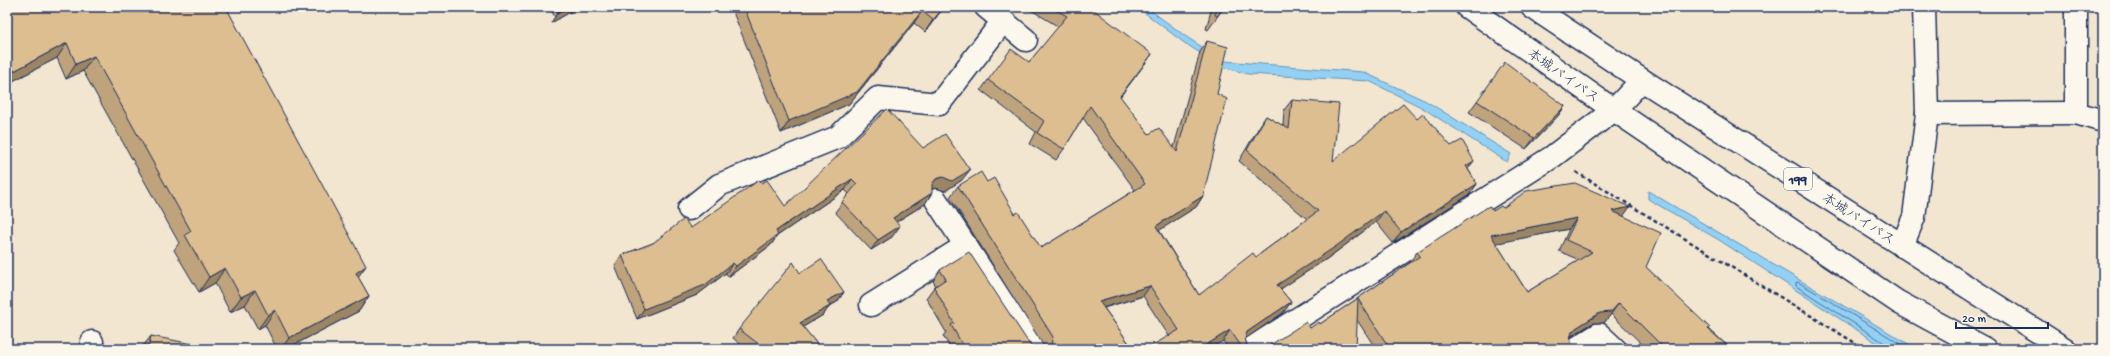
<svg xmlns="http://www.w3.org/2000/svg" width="2110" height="356" font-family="'Gochi Hand','Klee One',sans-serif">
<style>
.water{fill:#93d1f4;stroke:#6390b8}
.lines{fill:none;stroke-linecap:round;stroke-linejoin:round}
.shore{stroke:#4b709a;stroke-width:1}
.street-casing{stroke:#1b2f5e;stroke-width:25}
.highway-casing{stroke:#1b2f5e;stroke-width:25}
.path{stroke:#1b2f5e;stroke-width:2.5;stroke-dasharray:4 3;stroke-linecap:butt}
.street{stroke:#fbf7ec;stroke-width:22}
.highway{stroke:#fbf7ec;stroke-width:22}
.wall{fill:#bea37c;stroke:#1b2f5e;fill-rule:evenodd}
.shaded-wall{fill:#9b8565;stroke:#1b2f5e}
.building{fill:#ddbe90;stroke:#1b2f5e;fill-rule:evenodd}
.labels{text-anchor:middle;stroke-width:3.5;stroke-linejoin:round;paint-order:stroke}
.shield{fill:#fbf7ec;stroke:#5e6b89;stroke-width:1}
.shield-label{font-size:13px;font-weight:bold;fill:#1b2f5e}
.street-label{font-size:14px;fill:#1b2f5e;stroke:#fbf7ec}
</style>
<rect width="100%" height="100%" fill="#f2e6d0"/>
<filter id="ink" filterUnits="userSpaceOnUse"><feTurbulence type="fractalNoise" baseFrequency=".025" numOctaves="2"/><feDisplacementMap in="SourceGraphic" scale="8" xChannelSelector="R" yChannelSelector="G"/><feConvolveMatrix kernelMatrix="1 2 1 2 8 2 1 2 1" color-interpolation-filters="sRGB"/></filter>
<g filter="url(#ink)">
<!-- water -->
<g class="water">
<polygon points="1137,7 1146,7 1188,38 1224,61 1363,72 1426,101 1511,154 1507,162 1421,107 1369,81 1248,74 1222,67 1183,42"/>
<polygon points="1648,191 1917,349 1886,349 1719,240 1648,199"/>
</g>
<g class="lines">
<!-- shore -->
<polyline class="shore" points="1888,349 1886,344 1796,286 1796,283 1798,282 1909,349"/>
<!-- street casing -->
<g class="street-casing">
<g id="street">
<polyline points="986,7 1026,40"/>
<polyline points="2076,7 2076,113 2103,121"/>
<polyline points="1927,114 2076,113"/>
<polyline points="936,200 1033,349"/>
<polyline points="689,209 719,185 838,137 878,98 939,104 1003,21"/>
<polyline points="1902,246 1914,217 1927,114 1924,7"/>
<polyline points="871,305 965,246"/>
<polyline points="92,349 92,342"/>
<polyline points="1250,349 1552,157 1614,110 1642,80"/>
<polyline points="1575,349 1599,334 1615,349"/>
</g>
</g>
<!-- highway casing -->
<g class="highway-casing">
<g id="highway">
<polyline points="1467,7 1614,110 1898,302 1985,349"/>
<polyline points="1532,7 1642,80 2065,349"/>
</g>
</g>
<!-- path -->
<polyline class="path" points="1576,172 1865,349"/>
<!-- street -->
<use href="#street" class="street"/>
<!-- highway -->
<use href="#highway" class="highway"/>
</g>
<!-- wall -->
<g class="wall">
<polygon points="7,7 226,7 358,277 369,296 359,311 286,349 277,349 265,325 258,329 245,305 230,312 215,283 199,292 174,250 179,243 83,71 66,79 57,58 7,84"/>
<polygon points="549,7 579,7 551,23 555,17"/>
<polygon points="731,7 944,7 925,32 914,23 849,104 781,133"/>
<polygon points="1026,7 1091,7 1090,7 1144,65 1120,97 1149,134 1174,147 1200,52 1207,41 1217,94 1203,196 1196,207 1159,230 1199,295 1256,257 1307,219 1239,161 1259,127 1266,116 1283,126 1284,110 1292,100 1333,161 1417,119 1468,169 1477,184 1469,195 1393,243 1376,222 1328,258 1280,289 1291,302 1283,313 1245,339 1247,345 1251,349 1229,349 1223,341 1169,336 1143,296 1104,308 1133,349 1045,349 1045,348 950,197 958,186 987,182 1015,214 1041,248 1135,190 1083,118 1064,149 1056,160 1030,144 1036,132 981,90 988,80 1029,62 1059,27"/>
<polygon points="1212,7 1224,7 1208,30 1206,29"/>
<polygon points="1477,101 1565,106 1558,116 1526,149 1469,112"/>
<polygon points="923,148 962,180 945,191 936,188 932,189 925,204 896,222 892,237 871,250 835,212 849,194 845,190 777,236 771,245 728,277 726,273 697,295 637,319 615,266 622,255 691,228 785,206"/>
<path d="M1503 208 1623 216 1646 267 1709 329 1731 349H1647L1611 314 1604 323H1593L1570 337V338L1572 345 1576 349H1376L1357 320 1310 328 1320 324 1410 263H1409L1417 252 1493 211ZM1569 229 1559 251 1579 260 1527 292 1496 243Z"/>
<polygon points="940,270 1030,345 1037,349 951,349 943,336 946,332 926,298 934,287 936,286 933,281"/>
<polygon points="800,273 844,292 837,302 830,306 823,315 803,327 821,349 746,349 733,338 739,329"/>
<polygon points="151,336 198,349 143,349 143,346"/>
</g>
<!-- shaded-wall -->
<g class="shaded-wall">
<polygon points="568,7 579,7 551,23 558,12"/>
<polygon points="944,7 925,32 933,20"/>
<polygon points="922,11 914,23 849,104 781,133 789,121"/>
<polygon points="67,43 57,58 7,84 7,81 14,71"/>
<polygon points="1152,54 1144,65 1112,107 1120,96"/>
<polygon points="94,56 83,71 66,79 76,64"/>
<polygon points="1565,106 1558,116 1526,149 1534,138"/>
<polygon points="1474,161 1466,171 1466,166"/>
<polygon points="970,170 962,180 945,191 936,188 929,190 932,184 936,179"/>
<polygon points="852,179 845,190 777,236 771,245 728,277 736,266 776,231"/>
<polygon points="1477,184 1469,195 1393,243 1401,232"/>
<polygon points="932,193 925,204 886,228 893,218"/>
<polygon points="1203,196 1196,207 1149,237 1156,226"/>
<polygon points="1630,207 1622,218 1612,211"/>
<polygon points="1384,211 1376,222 1328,258 1270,296 1277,285"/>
<polygon points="1577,218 1569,229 1483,246 1491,235"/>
<polygon points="900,226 892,237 871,250 878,240"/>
<polygon points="733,263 726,273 697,295 637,319 644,309"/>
<polygon points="366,266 355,281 356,273"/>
<polygon points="225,268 215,283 199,292 209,277"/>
<polygon points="1150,286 1143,296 1092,311 1099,301"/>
<polygon points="255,290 245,305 230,312 241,297"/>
<polygon points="844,292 837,302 820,310 827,301"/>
<polygon points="369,296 359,311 286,349 281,349 289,338"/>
<polygon points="1291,302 1283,313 1239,343 1247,332"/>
<polygon points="1619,303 1611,314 1604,323 1593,323 1568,338 1572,332 1576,328 1600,313"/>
<polygon points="830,306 823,315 793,333 800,323"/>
<polygon points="275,310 265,325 258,329 268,315"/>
<polygon points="1230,330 1223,341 1209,349 1200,349"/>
</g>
<!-- building -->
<g class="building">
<polygon points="7,7 226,7 366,266 356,273 369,296 289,338 275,310 268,315 255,290 241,297 225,268 209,277 185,235 191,231 94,56 76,64 67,43 14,71 8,59 7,60"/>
<polygon points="562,7 568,7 558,12"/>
<polygon points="744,7 944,7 933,20 922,11 857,92 789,121"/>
<polygon points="1051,7 1090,7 1152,54 1120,96 1149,134 1159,128 1177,152 1207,41 1228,47 1217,94 1227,99 1203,196 1156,226 1199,295 1253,253 1256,257 1318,211 1247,150 1266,116 1289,129 1292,100 1339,104 1333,161 1403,104 1417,119 1423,114 1451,146 1462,140 1474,161 1466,166 1477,184 1401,232 1384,211 1335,247 1277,285 1291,302 1247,332 1245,339 1247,345 1251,349 1243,349 1230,330 1200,349 1146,349 1179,330 1150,286 1099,301 1133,349 1047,349 1051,344 1053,337 958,186 981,172 987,182 994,178 1015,214 1018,212 1041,248 1145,184 1090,106 1064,149 1037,133 1044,121 988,80 1011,49 1029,62 1067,16"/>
<polygon points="1218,7 1224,7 1217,16 1215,15"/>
<polygon points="1505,62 1565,106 1534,138 1477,101"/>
<polygon points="887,109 923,148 945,134 970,170 952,181 943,177 936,179 932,184 932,193 893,218 900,226 878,240 842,202 857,184 852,179 776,231 778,235 736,266 733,263 705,285 644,309 622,255 653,243 684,219 691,228 759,180 762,183 767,180 785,206"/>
<path d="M1575 183 1630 207 1612 211 1661 233 1646 267 1710 328 1708 329 1731 349H1665L1619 303 1611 312 1600 313 1576 328 1572 332 1570 338 1572 345 1576 349H1390L1358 299 1356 349H1264L1306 322 1310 328 1319 322 1320 324 1420 256 1417 252 1489 206 1493 211 1501 206 1503 208 1526 191ZM1577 218 1566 240 1592 252 1527 292 1491 235Z"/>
<polygon points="969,252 1030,345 1037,349 965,349 951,325 954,323 934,287 946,279 940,270"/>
<polygon points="821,259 844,292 827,301 830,306 800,323 821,349 775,349 770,345 767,349 765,349 739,329 793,262 800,273"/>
<polygon points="151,336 198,345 198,349 148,349"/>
</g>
</g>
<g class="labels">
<!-- shield labels -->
<rect class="shield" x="1784" y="168" width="28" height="22" rx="3"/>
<g class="shield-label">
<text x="1798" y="184">199</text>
</g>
<!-- street labels -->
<g class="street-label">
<text transform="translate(1564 75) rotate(35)" y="5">本城バイパス</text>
<text transform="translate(1859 218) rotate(33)" y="5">本城バイパス</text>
</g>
</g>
<!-- margin -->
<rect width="2110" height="356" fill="none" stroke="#fbf7ec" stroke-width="24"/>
<rect x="12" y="12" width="2086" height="332" fill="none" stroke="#1b2f5e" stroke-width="1.5" filter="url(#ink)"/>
<!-- scale -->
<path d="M1956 322v6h92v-6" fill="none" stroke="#1b2f5e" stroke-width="2"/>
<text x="1962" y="322" font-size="12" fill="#1b2f5e" stroke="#fbf7ec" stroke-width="3" paint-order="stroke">20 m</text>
</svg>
